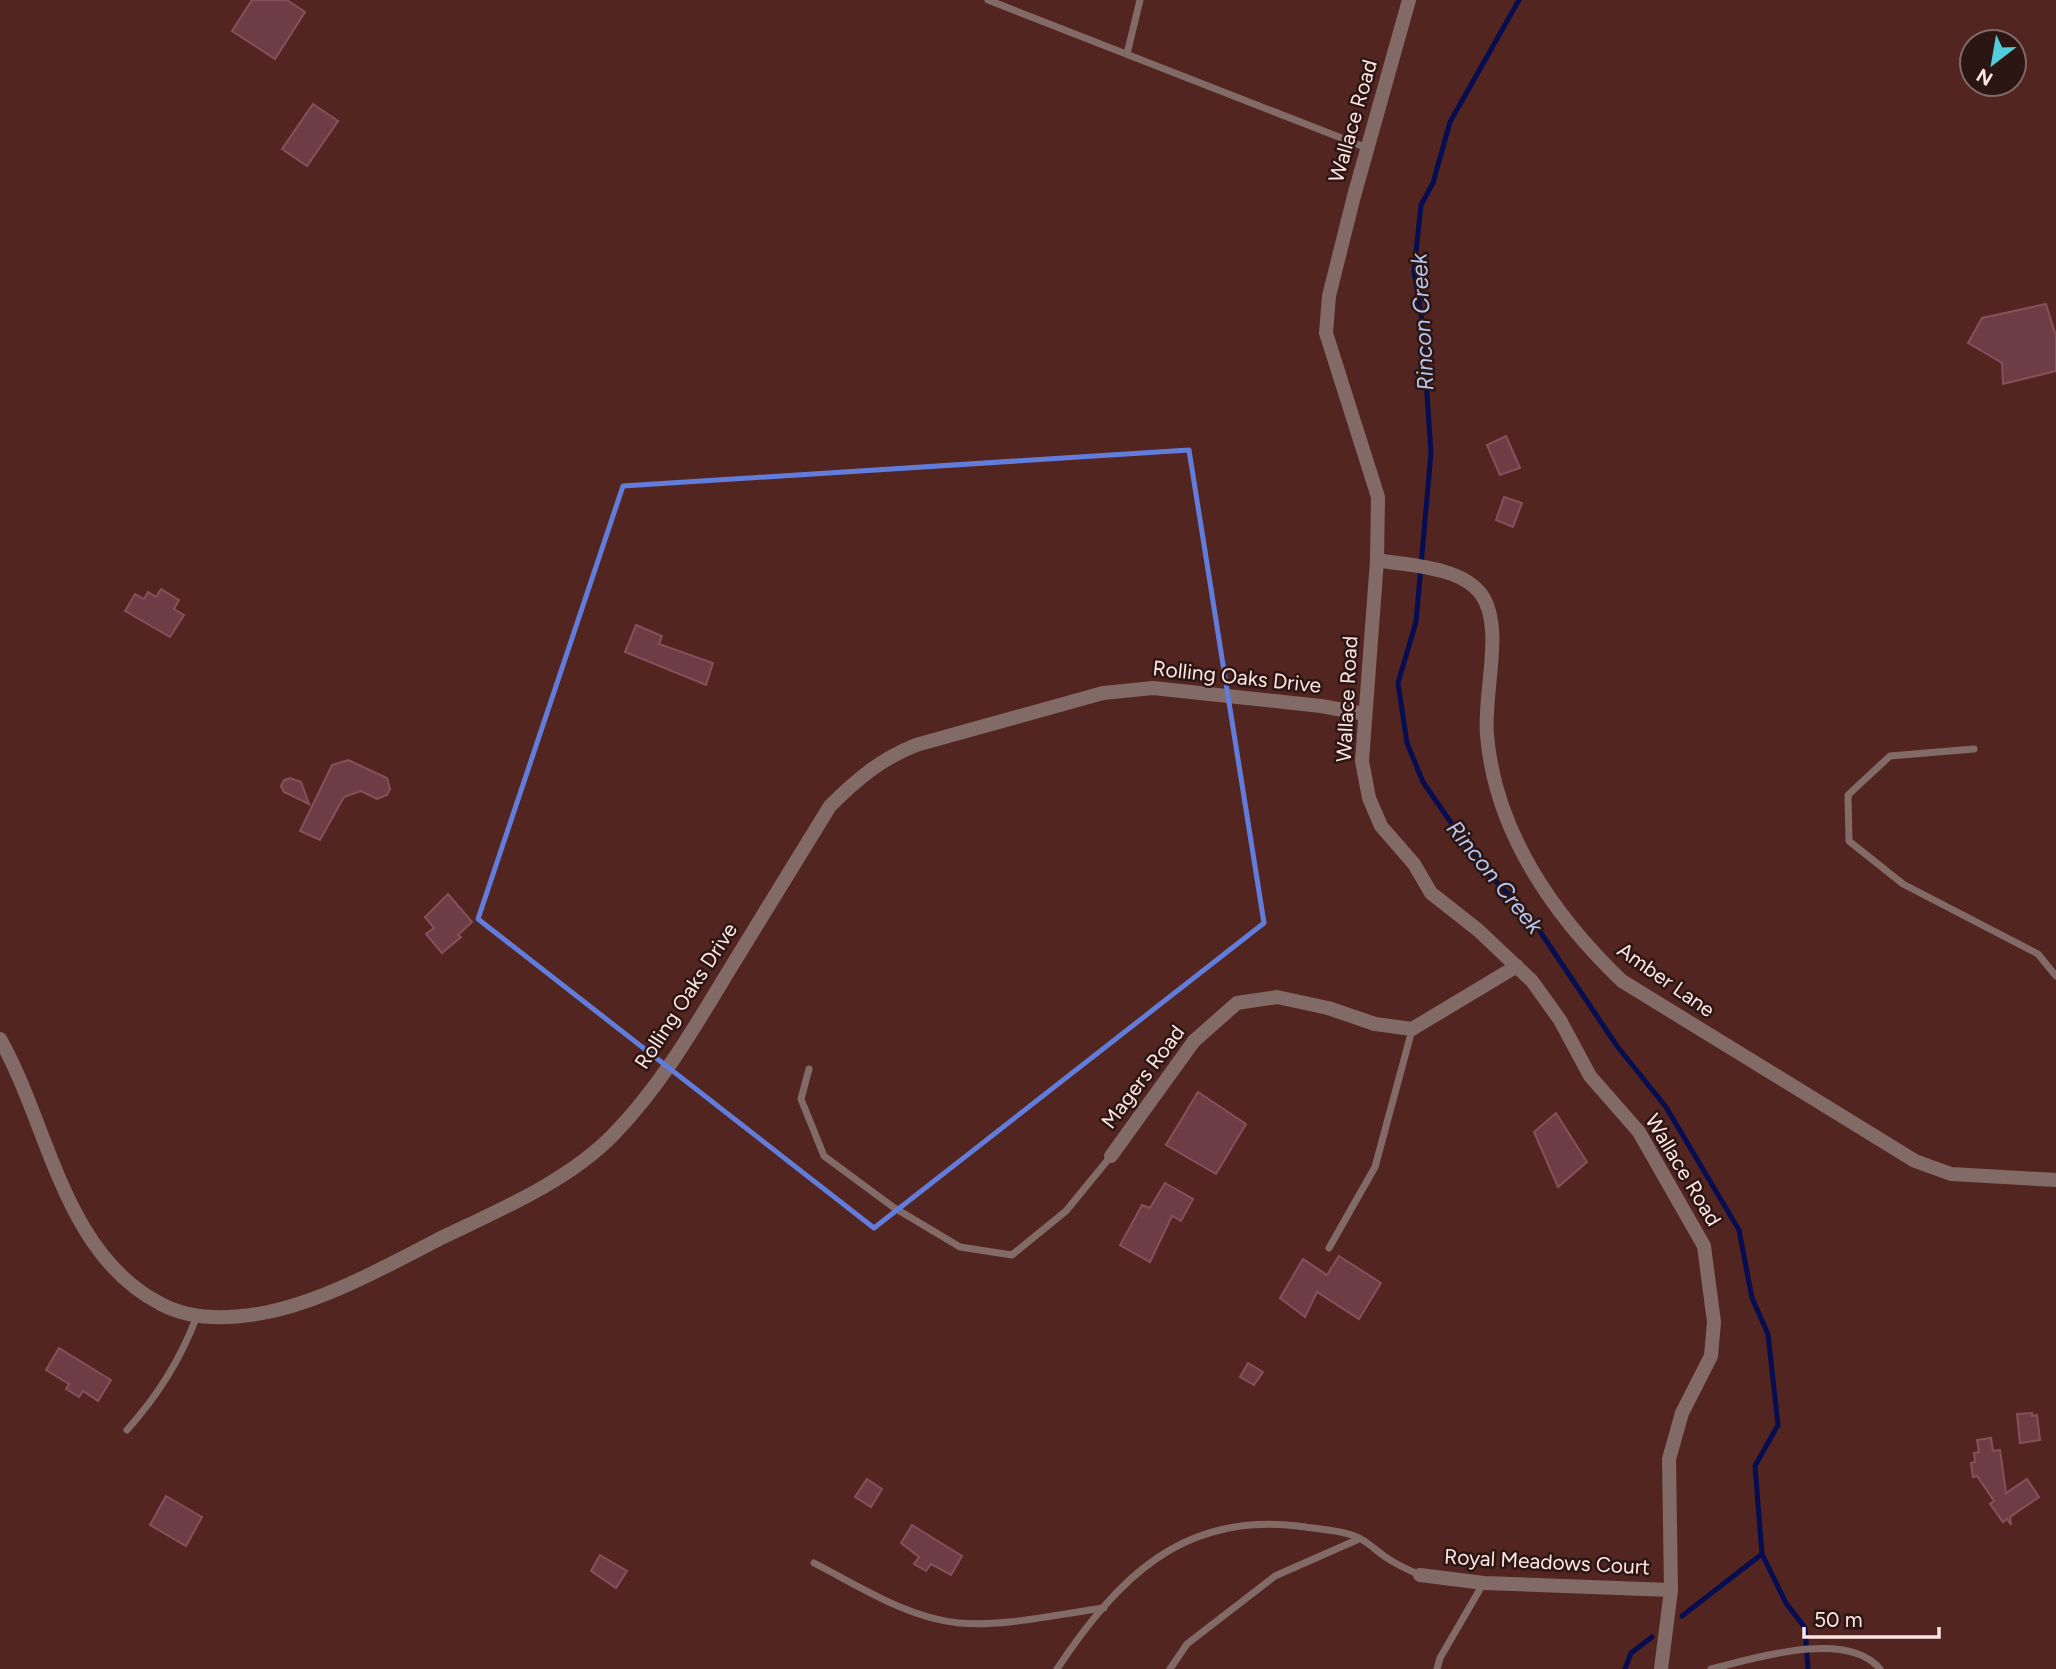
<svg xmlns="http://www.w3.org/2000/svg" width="2056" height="1669" font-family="Figtree,sans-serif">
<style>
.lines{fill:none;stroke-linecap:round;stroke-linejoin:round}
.stream{stroke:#060d50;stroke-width:5}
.building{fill:#6d3d46;stroke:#84515a;stroke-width:2}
.lane{stroke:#826a67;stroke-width:7}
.street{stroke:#826a67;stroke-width:14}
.marked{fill:none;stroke:#617cdb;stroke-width:5;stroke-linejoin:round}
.labels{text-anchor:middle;stroke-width:5;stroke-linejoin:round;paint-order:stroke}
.street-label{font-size:21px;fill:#ffe6e3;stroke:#2b1613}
.water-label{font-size:23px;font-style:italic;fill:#b6c6ee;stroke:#2b1613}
</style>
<rect width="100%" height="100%" fill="#532520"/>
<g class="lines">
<!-- stream -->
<g class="stream">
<polyline points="1519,0 1450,122 1433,183 1421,205 1414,271 1422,321 1431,453 1416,622 1398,683 1407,743 1423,782 1481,866 1531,918 1617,1046 1666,1107 1739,1230 1752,1298 1768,1334 1778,1425 1755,1466 1762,1554 1786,1603 1805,1628 1808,1669"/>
<polyline points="1682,1616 1762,1554"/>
<polyline points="1625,1669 1631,1653 1652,1637"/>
</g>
</g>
<!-- building -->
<g class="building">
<polygon points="252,0 287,0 305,12 275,59 232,31"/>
<polygon points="313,104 338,121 307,166 282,149"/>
<polygon points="2046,304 2056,336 2056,371 2003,384 2002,363 1968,343 1982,318"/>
<polygon points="1506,436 1520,468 1500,475 1487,445"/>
<polygon points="1504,497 1522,503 1513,527 1496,520"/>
<polygon points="161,589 179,600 174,609 184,615 170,637 125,611 135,594 144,599 148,592 156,597"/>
<polygon points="636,625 662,636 659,644 713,663 706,685 625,652"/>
<polygon points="348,760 387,778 390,789 387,795 377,799 361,791 344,797 320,840 300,831 332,765"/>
<polygon points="290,778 301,782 309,804 284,792 281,786 284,780"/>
<polygon points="448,894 472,922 458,935 461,937 442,953 426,934 434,928 425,917"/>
<polygon points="1198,1092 1246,1124 1216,1174 1166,1145"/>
<polygon points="1556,1113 1587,1162 1558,1187 1534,1132"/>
<polygon points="1165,1183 1193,1199 1181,1221 1172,1216 1150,1262 1120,1245 1142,1205 1150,1208"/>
<polygon points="1339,1256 1381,1283 1359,1319 1317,1292 1305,1317 1280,1298 1303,1259 1327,1275"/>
<polygon points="59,1348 111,1380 98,1401 83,1391 79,1397 66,1389 69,1384 46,1370"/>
<polygon points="1248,1363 1263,1372 1254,1385 1240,1377"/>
<polygon points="2032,1413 2032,1416 2037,1415 2040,1440 2020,1443 2017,1414"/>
<polygon points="1991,1438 1993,1451 2000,1450 2006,1493 2027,1479 2039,1497 2010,1517 2011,1525 2007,1519 2003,1522 1990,1504 1994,1501 1977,1476 1973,1477 1971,1463 1975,1462 1974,1453 1979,1452 1977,1440"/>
<polygon points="867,1479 882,1489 871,1507 855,1497"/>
<polygon points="166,1496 202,1517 186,1546 150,1525"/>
<polygon points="912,1525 962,1556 951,1575 931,1564 926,1571 914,1564 919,1557 901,1543"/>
<polygon points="600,1555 627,1571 616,1588 591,1571"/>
</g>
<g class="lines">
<!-- lane -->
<g class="lane">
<polyline points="988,0 1367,148"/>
<polyline points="1127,54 1140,0"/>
<polyline points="1974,749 1890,756 1848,795 1849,841 1903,884 2038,954 2056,976"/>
<polyline points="809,1069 801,1099 824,1156 893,1207 960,1247 1012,1255 1066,1211 1111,1156"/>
<polyline points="1329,1248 1375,1167 1412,1030"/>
<path d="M127 1430C159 1394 180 1360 197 1316"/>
<path d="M814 1563C859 1586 907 1618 959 1623 1005 1627 1058 1614 1104 1608"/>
<path d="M1057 1669C1117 1579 1182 1512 1298 1526 1317 1529 1344 1530 1361 1539 1370 1544 1378 1552 1387 1558 1397 1565 1409 1570 1420 1575"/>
<polyline points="1170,1669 1187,1644 1275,1576 1359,1539"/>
<polyline points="1437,1669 1440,1658 1483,1584"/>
<path d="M1711 1669C1755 1658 1847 1629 1880 1669"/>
</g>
<!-- street -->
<g class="street">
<polyline points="1409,0 1354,196 1329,296 1326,333 1378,497 1377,560 1362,761 1369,798 1381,826 1414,864 1431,893 1478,930 1532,981 1560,1020 1590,1076 1639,1132 1704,1246 1714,1322 1711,1356 1682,1413 1669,1459 1671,1590 1661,1669"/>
<path d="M1377 560C1409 566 1460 566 1481 594 1505 627 1483 693 1487 735 1495 832 1554 916 1622 981L1915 1161 1951 1174 2056 1180"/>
<path d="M0 1039C49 1125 63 1254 161 1304 193 1321 234 1319 268 1312 326 1300 389 1265 441 1238 499 1210 567 1182 613 1135 658 1089 692 1032 725 977 760 920 795 863 830 806 857 779 881 759 916 745L1103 693 1153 688 1321 706 1365 714"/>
<polyline points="1111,1156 1194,1041 1237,1003 1277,997 1328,1008 1375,1024 1412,1029 1517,966"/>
<polyline points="1420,1575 1484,1583 1671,1590"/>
</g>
</g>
<!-- marked area -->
<path class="marked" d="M1189 450 1264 923 874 1228 478 919 623 486Z"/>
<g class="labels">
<!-- street labels -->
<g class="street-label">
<text transform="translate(1353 121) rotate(-74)" y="7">Wallace Road</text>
<text transform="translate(1237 677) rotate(6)" y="7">Rolling Oaks Drive</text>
<text transform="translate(1347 699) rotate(-87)" y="7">Wallace Road</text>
<text transform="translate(1666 980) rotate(35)" y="7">Amber Lane</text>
<text transform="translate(686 996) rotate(-57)" y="7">Rolling Oaks Drive</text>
<text transform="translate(1143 1077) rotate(-53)" y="7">Magers Road</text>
<text transform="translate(1683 1170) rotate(59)" y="7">Wallace Road</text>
<text transform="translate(1547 1562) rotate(3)" y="7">Royal Meadows Court</text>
</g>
<!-- water labels -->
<g class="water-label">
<text transform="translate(1422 322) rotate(-93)" y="8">Rincon Creek</text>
<text transform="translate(1495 877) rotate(51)" y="8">Rincon Creek</text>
</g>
</g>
<!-- north arrow -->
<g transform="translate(1993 63) rotate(211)"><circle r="33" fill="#2b1613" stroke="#806966" stroke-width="2"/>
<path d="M0-5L12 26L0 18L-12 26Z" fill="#53cbdb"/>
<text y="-10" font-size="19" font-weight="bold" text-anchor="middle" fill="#ffe6e3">N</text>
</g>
<!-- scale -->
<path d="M1804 1627v10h135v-10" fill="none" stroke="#ffe6e3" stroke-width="3.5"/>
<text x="1814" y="1627" font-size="21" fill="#ffe6e3" stroke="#2b1613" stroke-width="5" paint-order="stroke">50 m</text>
</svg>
